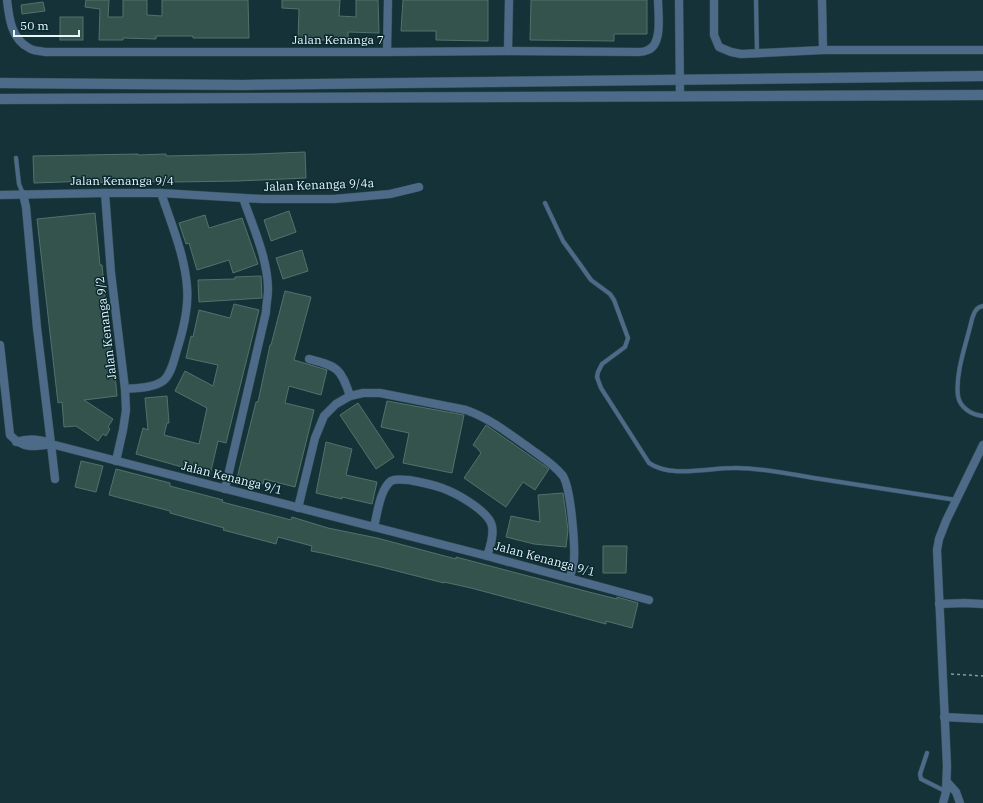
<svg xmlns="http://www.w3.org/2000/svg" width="983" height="803" font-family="'IBM Plex Serif',serif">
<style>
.building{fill:#34534d;stroke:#52726c}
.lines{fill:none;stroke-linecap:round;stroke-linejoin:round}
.service-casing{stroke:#324e54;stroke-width:5}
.minor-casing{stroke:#324e54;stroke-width:9}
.tertiary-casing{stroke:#324e54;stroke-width:11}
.path{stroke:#839aa0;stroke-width:1.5;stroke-dasharray:3 3;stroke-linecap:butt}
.service{stroke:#4d6a88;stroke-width:4}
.minor{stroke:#4d6a88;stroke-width:8}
.tertiary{stroke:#4d6a88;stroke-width:10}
.labels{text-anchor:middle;stroke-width:3;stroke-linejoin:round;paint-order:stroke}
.street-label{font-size:12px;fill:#e6f7fc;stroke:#0a282f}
</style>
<rect width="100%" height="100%" fill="#153239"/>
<!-- building -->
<g class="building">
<polygon points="86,0 109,0 108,17 123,17 123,0 147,0 147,15 162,16 162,0 248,0 249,38 193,38 193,36 156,36 156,39 123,38 123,40 99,40 100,9 85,7"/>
<polygon points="282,0 340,0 339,16 356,17 356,0 378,0 379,33 348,32 348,40 298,40 299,9 282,8"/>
<polygon points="403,0 488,0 488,41 436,40 436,31 401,31"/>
<polygon points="531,0 647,0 647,34 614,34 614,41 530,40"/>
<polygon points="43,2 45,11 22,14 21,5"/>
<rect x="60" y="17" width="23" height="23"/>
<polygon points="305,152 306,178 238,181 173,182 173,181 145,182 145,180 90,183 90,181 34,183 33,156 138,154 138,155 166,154 166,156 256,154"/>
<polygon points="289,211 296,232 271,241 264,220"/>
<polygon points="95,213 100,265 102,265 113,374 115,374 117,396 84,400 113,419 108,427 110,429 106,436 103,434 98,441 76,426 64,427 62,402 58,403 37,219"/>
<polygon points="205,215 209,228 242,218 258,264 233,273 229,260 197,270 189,243 186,244 179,223"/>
<polygon points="302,250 308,271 283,279 276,258"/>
<polygon points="261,276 262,298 199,302 198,280 235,279 235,277"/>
<polygon points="285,291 311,297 294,360 327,370 321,395 289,386 285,403 314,410 295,487 264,479 263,484 237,478 256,402 258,402 270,345 271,345"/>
<polygon points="234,304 259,310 226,443 218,441 210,475 136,454 143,428 148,430 145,398 167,396 169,423 167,423 164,435 199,444 207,408 175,391 185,371 213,386 218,365 186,358 191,336 193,337 199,310 230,318"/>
<polygon points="387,401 464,415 452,473 403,463 409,433 381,427"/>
<polygon points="358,403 394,457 376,469 340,415"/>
<polygon points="486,425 549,469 535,490 523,482 506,507 464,478 481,453 477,448 473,445"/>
<polygon points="326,442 352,449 346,475 377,482 372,504 342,497 342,499 316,493"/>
<polygon points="81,461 103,466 96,492 75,487"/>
<polygon points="116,469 170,483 170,486 223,500 222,502 272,515 291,520 292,517 328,528 377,538 456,559 456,557 585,591 617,599 617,597 638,603 632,628 606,621 606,624 471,588 444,582 444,583 381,567 322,553 311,551 312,546 278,537 276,544 265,541 223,530 224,528 170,513 170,511 109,495"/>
<polygon points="563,493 568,530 566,547 534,544 506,537 511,516 540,522 538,495"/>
<polygon points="603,546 627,546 626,573 603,573"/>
</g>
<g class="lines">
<!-- service casing -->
<g class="service-casing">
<g id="service">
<polyline points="756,0 757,53"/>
<polyline points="16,158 19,184 23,194"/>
<path d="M545 203 563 241 579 263 591 280 610 294 614 300 628 338 625 347 602 364 598 372 597 377 601 388 649 463C670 478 709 468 733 468 758 467 789 474 814 478 861 485 908 493 956 500"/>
<path d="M983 306C976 307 974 313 972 319 967 342 955 372 958 396 960 408 972 415 983 416"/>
<polyline points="927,753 920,774 921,779 945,791"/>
</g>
</g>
<!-- minor casing -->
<g class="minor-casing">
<g id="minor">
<path d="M7 0C9 17 11 39 29 48 33 51 40 51 45 52H387L508 51 639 52C642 52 646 51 648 50 663 44 658 13 658 0"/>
<polyline points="679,0 680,97"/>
<polyline points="714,0 714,35 719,47 731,52 741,54 823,50 983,50"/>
<polyline points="822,0 823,50"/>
<polyline points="508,51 509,0"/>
<polyline points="387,52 388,0"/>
<polyline points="105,193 111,273 125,389 126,410 123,430 116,461"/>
<polyline points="23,194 26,207 37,328 51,444 487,556 649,600"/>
<polyline points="0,195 105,193 161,193 262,199 334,199 390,194 419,187"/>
<path d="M0 345 10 435C23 449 34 447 51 444"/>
<path d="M309 359C337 366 341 368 350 396"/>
<path d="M125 389C137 388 153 388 163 381 171 375 174 360 177 350 183 331 189 308 187 287 185 256 171 223 161 193"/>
<path d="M16 442C28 438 39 439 50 443"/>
<polyline points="51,444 55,479"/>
<path d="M225 489 266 312C266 305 268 297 268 290 268 259 253 227 243 198"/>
<path d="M298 508 315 438 324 416 336 404 350 396 363 393H380L466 410C489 418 508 433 528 447 540 456 554 464 563 476 571 489 575 544 574 560 573 566 571 572 570 578"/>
<path d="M374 527C377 515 380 489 391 481 396 478 403 480 409 480 420 482 431 484 442 488 456 493 489 511 492 526 494 536 490 547 487 556"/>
<polyline points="939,604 964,603 983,604"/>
<polyline points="944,717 983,719"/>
<polyline points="947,782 956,792 960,803"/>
<polyline points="943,803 946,792 947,766 937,550 939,539 946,521 983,445"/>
</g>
</g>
<!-- tertiary casing -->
<g class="tertiary-casing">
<g id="tertiary">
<polyline points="0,83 243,85 983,76"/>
<polyline points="0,99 983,95"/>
</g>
</g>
<!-- path -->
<polyline class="path" points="951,674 983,676"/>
<!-- service -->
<use href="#service" class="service"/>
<!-- minor -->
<use href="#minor" class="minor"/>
<!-- tertiary -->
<use href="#tertiary" class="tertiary"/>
</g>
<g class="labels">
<!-- street labels -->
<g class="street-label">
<text x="338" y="44">Jalan Kenanga 7</text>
<text x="122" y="185">Jalan Kenanga 9/4</text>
<text transform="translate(319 185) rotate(-2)" y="4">Jalan Kenanga 9/4a</text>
<text transform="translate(106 328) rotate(-97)" y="4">Jalan Kenanga 9/2</text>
<text transform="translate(232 478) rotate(14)" y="4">Jalan Kenanga 9/1</text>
<text transform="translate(545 559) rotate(15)" y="4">Jalan Kenanga 9/1</text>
</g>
</g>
<!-- scale -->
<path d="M14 30v6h65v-6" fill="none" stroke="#e6f7fc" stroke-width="2"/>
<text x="20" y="30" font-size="12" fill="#e6f7fc" stroke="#0a282f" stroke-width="3" paint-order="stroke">50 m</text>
</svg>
